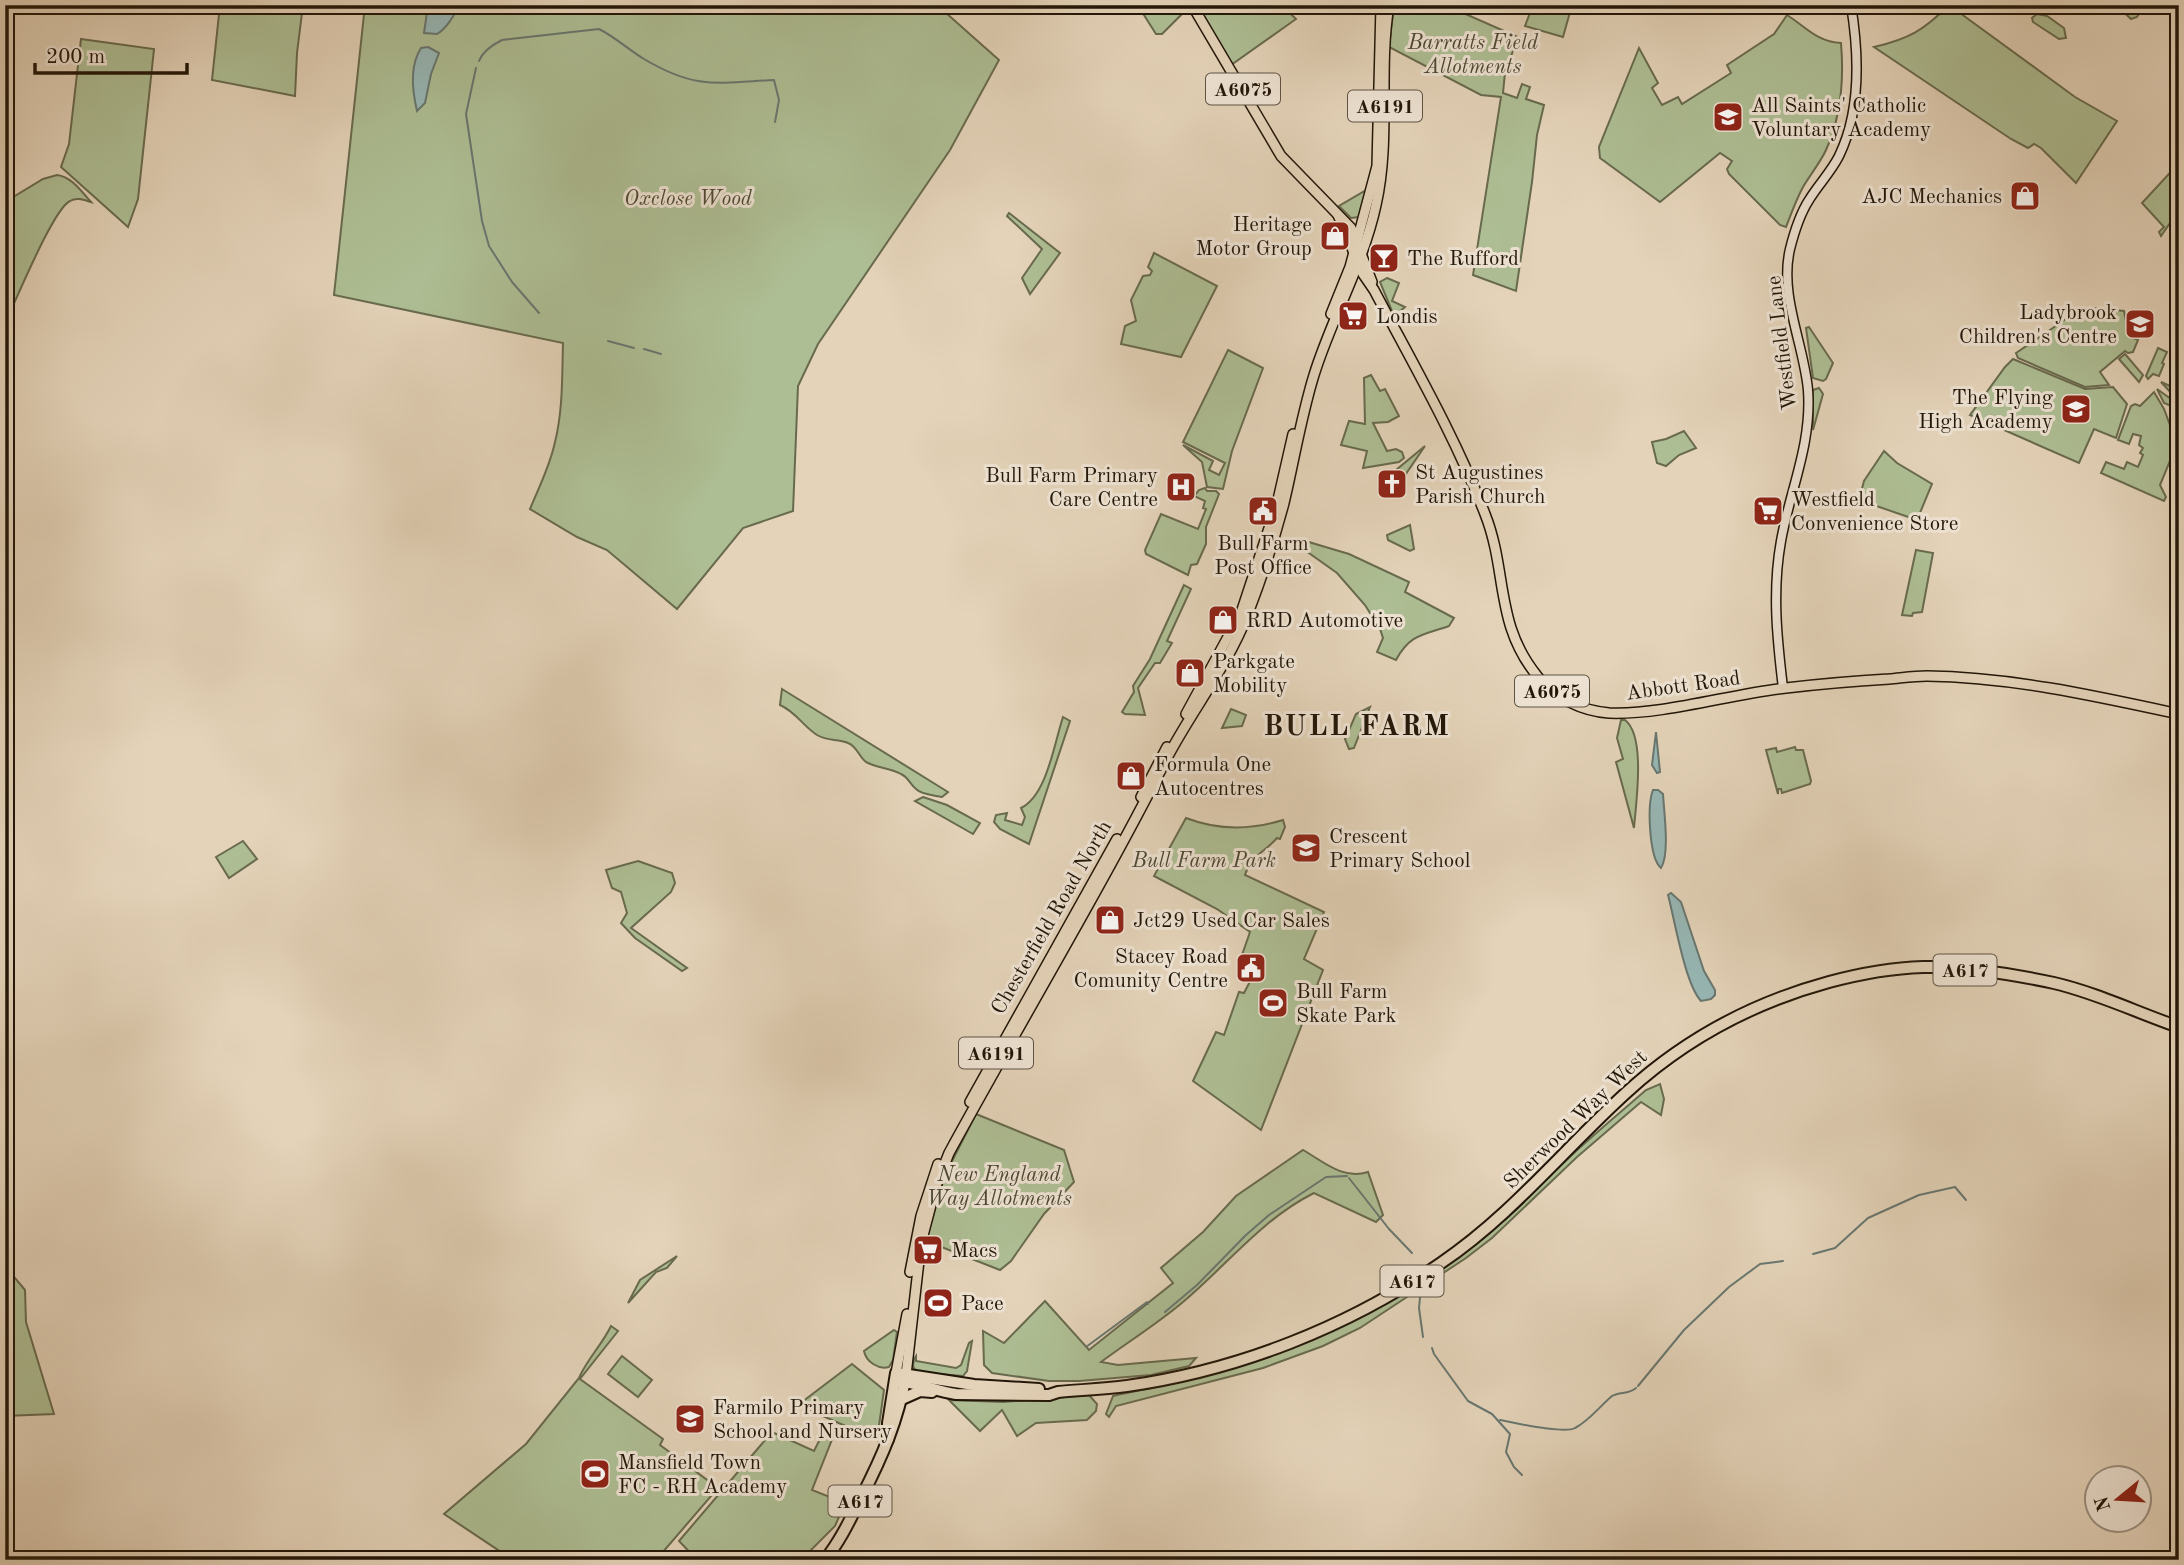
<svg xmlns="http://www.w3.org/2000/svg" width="2184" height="1565" font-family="'Old Standard TT',serif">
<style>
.green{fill:#aebe94;stroke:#686a4e;stroke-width:2}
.water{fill:#97b7b5;stroke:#687770;stroke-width:2}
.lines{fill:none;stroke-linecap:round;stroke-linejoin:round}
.stream{stroke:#687770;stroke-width:2}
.secondary-casing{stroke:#221608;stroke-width:11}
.primary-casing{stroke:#221608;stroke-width:12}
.highway-casing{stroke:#221608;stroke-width:14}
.secondary{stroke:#ede2d2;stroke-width:8}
.primary{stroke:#e4d3b9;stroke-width:9}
.highway{stroke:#e4d3b9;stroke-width:10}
.labels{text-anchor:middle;stroke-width:6;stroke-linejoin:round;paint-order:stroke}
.shield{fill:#ede2d2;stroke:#5f5345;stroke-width:2}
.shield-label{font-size:19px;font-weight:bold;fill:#221608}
.park-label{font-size:21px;font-style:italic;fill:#4c4832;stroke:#ede2d2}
.poi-label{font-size:21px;fill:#221608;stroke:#ede2d2;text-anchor:start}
.street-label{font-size:21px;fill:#221608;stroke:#ede2d2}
.district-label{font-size:28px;font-weight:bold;letter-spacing:2px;fill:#221608;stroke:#ede2d2}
</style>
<rect width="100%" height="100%" fill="#e4d3b9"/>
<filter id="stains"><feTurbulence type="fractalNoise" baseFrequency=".00286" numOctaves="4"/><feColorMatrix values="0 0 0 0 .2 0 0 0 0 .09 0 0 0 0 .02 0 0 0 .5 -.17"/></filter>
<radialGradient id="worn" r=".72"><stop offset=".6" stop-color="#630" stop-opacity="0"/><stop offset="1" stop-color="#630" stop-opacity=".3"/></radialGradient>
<!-- green -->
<g class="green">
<polygon points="220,5 303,5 297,53 295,96 212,80"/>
<path d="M365 5H937L999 60 950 150 818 344 798 386 793 511 743 528 677 609 607 550 577 537 530 509C539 487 550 466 555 442 563 410 562 376 563 343L334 295Z"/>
<polygon points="1133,5 1176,5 1182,14 1162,34 1156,34 1142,12"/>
<polygon points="1195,5 1281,5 1296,19 1231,65"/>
<polygon points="1394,5 1445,5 1518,37 1505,73 1503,93 1517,98 1522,84 1530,87 1526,99 1544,105 1537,135 1532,182 1516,291 1473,275 1501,97 1481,95 1389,47"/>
<polygon points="1533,5 1572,5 1563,37 1525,26"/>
<path d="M1949 5 2075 97 2117 121 2076 183 2041 148 2034 144 2028 148 2011 139 1874 47C1909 39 1924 30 1949 5Z"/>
<polygon points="2116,5 2134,5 2141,11 2137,17 2131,19"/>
<polygon points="2037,14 2047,16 2064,28 2066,38 2059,39 2033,22 2032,18"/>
<path d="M1787 15C1806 27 1817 42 1841 43 1844 79 1841 117 1826 150 1820 163 1810 175 1803 187 1796 200 1791 214 1786 227L1780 225 1729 174 1727 169 1732 161 1720 153 1660 202 1600 158 1599 147 1639 48 1658 83 1652 88 1662 105 1678 97 1682 104 1731 73 1727 65 1774 34Z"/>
<polygon points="81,39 154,49 138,199 128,227 61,167 69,144"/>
<polygon points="2179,163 2179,210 2161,236 2159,232 2164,227 2142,203"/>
<path d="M57 175C72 177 81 191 91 202 84 200 77 197 70 201 53 209 16 301 5 323V202L43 179Z"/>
<polygon points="1368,189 1359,217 1351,218 1339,206"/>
<polygon points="1009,213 1060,253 1030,294 1022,278 1042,249 1007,216"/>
<polygon points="1154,253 1217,286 1181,357 1121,344 1125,326 1136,321 1131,300 1143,276 1150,275 1152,271 1148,267"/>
<polygon points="1387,278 1399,283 1392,301 1405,307 1394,316 1380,282"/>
<polygon points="2090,308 2124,311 2129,336 2138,340 2133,352 2128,353 2125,351 2100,372 2109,385 2085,387 2018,358 2016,353 2066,319"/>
<polygon points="1809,327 1833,363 1826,379 1823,381 1813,378 1806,328"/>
<polygon points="2158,348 2167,352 2162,363 2164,364 2159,376 2153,374 2148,379 2146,376"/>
<polygon points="1228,350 1263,368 1232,451 1223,489 1207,487 1202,462 1183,445 1213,461 1209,470 1219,475 1225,463 1183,442"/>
<polygon points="2125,354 2143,375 2139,382 2119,359"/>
<polygon points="2013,359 2085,389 2113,387 2127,404 2116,438 2094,429 2079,463 1970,415 2005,367"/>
<polygon points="1371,375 1380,391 1385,389 1399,416 1388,422 1373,423 1387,451 1396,449 1402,452 1404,458 1399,462 1363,468 1367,451 1341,445 1349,421 1365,424 1364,378"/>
<polygon points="2161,382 2179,390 2179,409 2164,403 2157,389 2171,399 2174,396"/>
<polygon points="1819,388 1823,394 1813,430 1813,390"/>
<polygon points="2154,392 2164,409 2177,444 2160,485 2166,497 2164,501 2101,473 2106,462 2124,469 2127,462 2138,467 2143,455 2140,453 2143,448 2139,445 2141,436 2133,434 2129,444 2118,440 2131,406 2135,404 2140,406"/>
<polygon points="1684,431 1696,448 1679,455 1666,466 1657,463 1652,442 1666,439"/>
<polygon points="1425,446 1401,481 1397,476 1392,476 1396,470"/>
<polygon points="1884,451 1897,463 1932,484 1917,520 1859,500 1864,481"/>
<polygon points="1205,488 1207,491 1216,491 1219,494 1206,527 1206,544 1197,564 1191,565 1188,575 1146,554 1145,550 1161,514 1198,529 1206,509 1203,508 1205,501 1194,496 1199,490"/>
<polygon points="1410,525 1414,549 1410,551 1388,540 1387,535"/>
<path d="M1302 540 1349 554 1409 582 1405 592 1454 618 1449 626C1423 635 1410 634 1396 660L1377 652 1383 638 1380 629 1365 605 1337 573 1299 546Z"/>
<polygon points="1916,550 1933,553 1922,612 1913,613 1912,616 1902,615"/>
<polygon points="1184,585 1191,589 1167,641 1172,643 1160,663 1155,663 1138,688 1145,715 1125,714 1122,712 1134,692 1133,686 1150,659"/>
<path d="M782 689 948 792 942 797C934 795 922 795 916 789 910 784 908 777 901 774 891 768 877 768 866 762 858 756 857 746 848 743 837 738 829 742 817 735 803 726 796 712 780 705Z"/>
<polygon points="1370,707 1354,748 1349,749 1345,739 1356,714"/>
<polygon points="1231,709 1246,715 1242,726 1222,728"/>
<path d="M1063 717 1070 721 1029 844 1000 829 994 822 996 815 1007 813 1005 820 1022 825 1025 817 1021 808C1047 795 1054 744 1063 717Z"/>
<path d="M1621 720H1625C1646 736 1636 803 1634 828L1616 762 1623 759 1617 738Z"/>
<polygon points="1795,747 1796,750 1803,750 1811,781 1810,784 1782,793 1781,789 1778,789 1778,794 1766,750 1776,748 1777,752"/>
<polygon points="923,797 947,805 980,823 973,834 915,801"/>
<path d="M1186 818C1217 830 1251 830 1283 820L1285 827 1280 839 1277 838C1264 853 1251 855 1245 875L1324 912 1304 959 1323 970 1261 1130 1193 1081 1216 1032 1224 1035 1239 992 1244 993 1258 966 1241 958 1250 932 1217 909 1154 876Z"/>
<polygon points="243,841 257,859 229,878 216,857"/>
<polygon points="638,861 672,873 675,883 671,892 631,928 687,968 682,971 635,938 621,923 627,913 621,892 612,888 606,870"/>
<path d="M1660 1084 1664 1099 1661 1115 1641 1102 1577 1157 1492 1238 1466 1258 1360 1328 1323 1346 1263 1368 1116 1406 1109 1417 1106 1414 1113 1396C1154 1387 1197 1380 1237 1367 1326 1339 1406 1296 1481 1239 1515 1214 1543 1182 1574 1153 1598 1131 1622 1111 1646 1090Z"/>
<polygon points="976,1114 1064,1150 1074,1182 1044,1214 1011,1261 1000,1270 926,1241 944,1177"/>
<path d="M1303 1150C1324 1162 1343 1180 1368 1172L1383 1215 1376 1222 1314 1193C1262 1219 1227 1265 1183 1302 1157 1324 1128 1342 1101 1362L1118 1365 1196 1358 1189 1366 1151 1375 1079 1381H1049L992 1373 984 1365 983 1331 1004 1343 1045 1301 1089 1350 1173 1283 1161 1268 1203 1232 1236 1196Z"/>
<polygon points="677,1256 667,1268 656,1272 628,1303 640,1280"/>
<polygon points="5,1266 25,1290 26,1322 54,1414 5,1416"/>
<path d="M611 1326 618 1331 580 1379 663 1439 660 1445 718 1488 656 1560H513L444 1514 526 1444 579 1378C587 1359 602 1345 611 1326Z"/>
<path d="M894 1330 897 1332 893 1360 889 1367C879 1370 866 1362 864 1351Z"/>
<polygon points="972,1341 967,1371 963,1376 916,1372 913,1366 914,1359 916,1356 916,1361 956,1368 961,1365 969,1343"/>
<polygon points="622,1356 652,1380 638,1397 608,1374"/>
<polygon points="852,1364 884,1390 877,1440 798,1405"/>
<polygon points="1089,1395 1097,1404 1096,1411 1087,1420 1036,1423 1017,1436 1002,1410 980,1431 949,1400 1003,1402"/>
<polygon points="835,1425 837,1427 812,1490 845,1503 835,1526 808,1553 813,1560 697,1560 679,1541 772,1432 814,1451 826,1427"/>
</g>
<!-- water -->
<g class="water">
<path d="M428 5H460C454 15 447 28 437 34L424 33Z"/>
<path d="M428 47 439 53 431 74 425 103 417 111C412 90 410 65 421 48Z"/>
<polygon points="1656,732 1660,772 1657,773 1652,765"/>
<path d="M1653 790H1658L1663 794C1664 812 1670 854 1661 868 1649 858 1647 805 1653 790Z"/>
<path d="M1671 893 1681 902 1704 971 1715 990V995L1711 999 1701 1001C1685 984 1675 921 1668 895Z"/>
</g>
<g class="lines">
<!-- stream -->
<g class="stream">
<path d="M479 61C483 51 492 45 502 40L599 29C615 37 629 50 644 59 696 90 718 83 774 80L779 100 775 122"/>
<polyline points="476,68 466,114 482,221 489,246 512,282 539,313"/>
<polyline points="608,341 634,348"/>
<polyline points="644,349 661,354"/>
<polyline points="1349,1178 1389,1229 1412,1253"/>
<polyline points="1813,1254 1835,1248 1868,1218 1919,1195 1955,1187 1966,1200"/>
<polyline points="1421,1287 1419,1308 1423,1337"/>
<polyline points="1165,1312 1197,1285 1246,1235 1269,1215 1326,1177 1347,1176"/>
<polyline points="1086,1347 1147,1302 1148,1304"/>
<polyline points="1432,1348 1434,1354 1468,1401 1492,1414 1510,1434 1506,1452 1514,1467 1522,1475"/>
<polyline points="1638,1386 1684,1330 1729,1287 1760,1264 1783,1261"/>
<path d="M1500 1420C1514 1423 1565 1434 1575 1428 1589 1421 1600 1406 1612 1396 1620 1391 1628 1395 1636 1388"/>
</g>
<!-- secondary casing -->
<g class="secondary-casing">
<path id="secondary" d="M1783 688C1777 638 1772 591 1781 541 1790 490 1812 444 1808 390 1804 345 1779 295 1790 249 1794 233 1800 214 1809 200 1818 185 1831 172 1839 156 1861 111 1859 54 1851 5"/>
</g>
<!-- primary casing -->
<g class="primary-casing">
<g id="primary">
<polyline points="1192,5 1281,156 1351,228 1372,282"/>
<path d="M1338 215 1363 274 1374 290C1413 364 1455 436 1485 514 1508 572 1494 624 1538 677 1555 698 1582 711 1609 713 1664 715 1730 694 1786 688 1820 684 1855 681 1889 679 1901 678 1914 676 1927 676 2011 677 2096 696 2179 714"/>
<polyline points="1331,314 1350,267 1377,166 1381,5"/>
<polyline points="1186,714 1241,613 1277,504 1293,434"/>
<polyline points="1141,797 1167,747"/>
<polyline points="970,1102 1117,839"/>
<polyline points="910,1272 921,1216 938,1164"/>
<polyline points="896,1373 907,1314"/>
<path d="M906 1375 921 1243 936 1186 949 1153C1021 1021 1099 892 1167 758 1192 710 1227 667 1247 616 1261 580 1274 541 1284 503 1294 461 1301 417 1314 375 1332 317 1363 265 1376 205 1391 139 1378 72 1389 5"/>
</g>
</g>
<!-- highway casing -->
<g class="highway-casing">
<g id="highway">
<path d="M895 1381C917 1382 935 1391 956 1394L1049 1395 1058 1392C1080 1390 1104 1389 1127 1386 1239 1370 1348 1327 1441 1263 1512 1215 1564 1149 1627 1092 1686 1038 1752 1003 1829 982 1859 974 1891 968 1923 967 1966 966 2012 974 2054 983 2097 993 2138 1013 2179 1027"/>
<polyline points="902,1399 920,1391 932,1392"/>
<polyline points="888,1439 888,1423 896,1373 974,1385 1039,1389"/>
<path d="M825 1560C840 1541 850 1520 861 1498 882 1457 898 1421 906 1375"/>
</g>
</g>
<!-- secondary -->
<use href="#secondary" class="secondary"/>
<!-- primary -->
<use href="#primary" class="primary"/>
<!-- highway -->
<use href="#highway" class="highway"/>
</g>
<!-- icons -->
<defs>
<g id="school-square" transform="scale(1.575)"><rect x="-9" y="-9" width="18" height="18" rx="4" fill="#8f2418" stroke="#ede2d2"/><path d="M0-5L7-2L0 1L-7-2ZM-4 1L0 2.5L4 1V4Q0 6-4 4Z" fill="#fff"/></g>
<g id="shop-square" transform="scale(1.575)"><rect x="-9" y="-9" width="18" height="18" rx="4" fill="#8f2418" stroke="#ede2d2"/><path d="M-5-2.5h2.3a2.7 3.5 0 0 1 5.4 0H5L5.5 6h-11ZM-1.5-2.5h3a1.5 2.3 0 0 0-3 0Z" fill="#fff"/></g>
<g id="bar-square" transform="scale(1.575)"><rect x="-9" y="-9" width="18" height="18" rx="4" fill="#8f2418" stroke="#ede2d2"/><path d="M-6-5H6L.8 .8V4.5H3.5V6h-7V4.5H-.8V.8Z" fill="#fff"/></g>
<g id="supermarket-square" transform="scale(1.575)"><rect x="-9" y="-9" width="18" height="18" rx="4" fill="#8f2418" stroke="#ede2d2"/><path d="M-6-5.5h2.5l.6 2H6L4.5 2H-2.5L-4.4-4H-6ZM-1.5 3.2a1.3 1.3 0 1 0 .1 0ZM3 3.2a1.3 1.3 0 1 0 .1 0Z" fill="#fff"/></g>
<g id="church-square" transform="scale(1.575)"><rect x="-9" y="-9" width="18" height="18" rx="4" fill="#8f2418" stroke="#ede2d2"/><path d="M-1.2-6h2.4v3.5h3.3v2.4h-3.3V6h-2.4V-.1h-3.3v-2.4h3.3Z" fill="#fff"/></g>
<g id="hospital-square" transform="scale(1.575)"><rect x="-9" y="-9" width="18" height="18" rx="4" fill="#8f2418" stroke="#ede2d2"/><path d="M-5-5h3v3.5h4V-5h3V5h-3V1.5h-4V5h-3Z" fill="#fff"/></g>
<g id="civic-square" transform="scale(1.575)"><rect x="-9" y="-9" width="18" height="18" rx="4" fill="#8f2418" stroke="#ede2d2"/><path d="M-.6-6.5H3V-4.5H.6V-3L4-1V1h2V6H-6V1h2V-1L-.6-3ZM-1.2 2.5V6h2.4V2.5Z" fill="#fff"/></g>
<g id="stadium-square" transform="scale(1.575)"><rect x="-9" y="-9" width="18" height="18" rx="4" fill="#8f2418" stroke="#ede2d2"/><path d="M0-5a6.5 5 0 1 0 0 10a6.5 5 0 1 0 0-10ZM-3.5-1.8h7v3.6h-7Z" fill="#fff"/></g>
</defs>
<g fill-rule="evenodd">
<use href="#school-square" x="1728" y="117"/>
<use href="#shop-square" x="2025" y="196"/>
<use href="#shop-square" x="1335" y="236"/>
<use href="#bar-square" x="1384" y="258"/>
<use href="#supermarket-square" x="1353" y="316"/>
<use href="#school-square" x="2140" y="324"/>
<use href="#school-square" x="2076" y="409"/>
<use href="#church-square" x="1392" y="484"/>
<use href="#hospital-square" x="1181" y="487"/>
<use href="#civic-square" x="1263" y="511"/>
<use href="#supermarket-square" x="1768" y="511"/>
<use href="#shop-square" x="1223" y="620"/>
<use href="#shop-square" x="1190" y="673"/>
<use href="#shop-square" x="1131" y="776"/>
<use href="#school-square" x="1306" y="848"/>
<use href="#shop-square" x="1110" y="920"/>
<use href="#civic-square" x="1251" y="968"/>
<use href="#stadium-square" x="1273" y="1003"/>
<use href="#supermarket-square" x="928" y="1250"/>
<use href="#stadium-square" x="938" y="1303"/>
<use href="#school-square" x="690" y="1419"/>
<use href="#stadium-square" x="595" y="1474"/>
</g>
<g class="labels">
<!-- shield labels -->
<g class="shield">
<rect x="1206" y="73.5" width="74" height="31" rx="5"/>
<rect x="1348" y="90.5" width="74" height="31" rx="5"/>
<rect x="1515" y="675.5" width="74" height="31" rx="5"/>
<rect x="1933.5" y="954.5" width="63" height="31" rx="5"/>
<rect x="959" y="1037.5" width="74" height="31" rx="5"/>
<rect x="1380.5" y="1265.5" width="63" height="31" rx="5"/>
<rect x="828.5" y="1485.5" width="63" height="31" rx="5"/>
</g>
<g class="shield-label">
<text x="1243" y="96">A6075</text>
<text x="1385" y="113">A6191</text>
<text x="1552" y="698">A6075</text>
<text x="1965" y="977">A617</text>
<text x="996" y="1060">A6191</text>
<text x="1412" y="1288">A617</text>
<text x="860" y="1508">A617</text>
</g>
<!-- park labels -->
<g class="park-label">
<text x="1473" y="49">Barratts Field<tspan x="1473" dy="24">Allotments</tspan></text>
<text x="688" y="205">Oxclose Wood</text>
<text x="1204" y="867">Bull Farm Park</text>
<text x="999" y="1181">New England<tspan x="999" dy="24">Way Allotments</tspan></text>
</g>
<!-- poi labels -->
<g class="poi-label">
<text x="1751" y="112">All Saints' Catholic<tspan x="1751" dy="24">Voluntary Academy</tspan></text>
<text x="2002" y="203" text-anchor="end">AJC Mechanics</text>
<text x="1312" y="231" text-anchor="end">Heritage<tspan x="1312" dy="24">Motor Group</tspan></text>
<text x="1407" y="265">The Rufford</text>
<text x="2117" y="319" text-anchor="end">Ladybrook<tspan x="2117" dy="24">Children's Centre</tspan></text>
<text x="1376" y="323">Londis</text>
<text x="2053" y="404" text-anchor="end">The Flying<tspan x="2053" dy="24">High Academy</tspan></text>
<text x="1415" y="479">St Augustines<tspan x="1415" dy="24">Parish Church</tspan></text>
<text x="1158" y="482" text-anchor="end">Bull Farm Primary<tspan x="1158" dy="24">Care Centre</tspan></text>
<text x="1791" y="506">Westfield<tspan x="1791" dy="24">Convenience Store</tspan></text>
<text x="1263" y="550" text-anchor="middle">Bull Farm<tspan x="1263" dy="24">Post Office</tspan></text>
<text x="1246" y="627">RRD Automotive</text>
<text x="1213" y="668">Parkgate<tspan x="1213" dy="24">Mobility</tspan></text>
<text x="1154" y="771">Formula One<tspan x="1154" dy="24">Autocentres</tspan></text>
<text x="1329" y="843">Crescent<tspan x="1329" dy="24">Primary School</tspan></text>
<text x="1133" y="927">Jct29 Used Car Sales</text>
<text x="1228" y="963" text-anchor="end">Stacey Road<tspan x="1228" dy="24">Comunity Centre</tspan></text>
<text x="1296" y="998">Bull Farm<tspan x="1296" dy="24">Skate Park</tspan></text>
<text x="951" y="1257">Macs</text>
<text x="961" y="1310">Pace</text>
<text x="713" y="1414">Farmilo Primary<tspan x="713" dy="24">School and Nursery</tspan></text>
<text x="618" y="1469">Mansfield Town<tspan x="618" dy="24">FC - RH Academy</tspan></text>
</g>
<!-- street labels -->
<g class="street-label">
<text transform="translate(1781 343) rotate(-97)" y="7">Westfield Lane</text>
<text transform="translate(1683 685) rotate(-8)" y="7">Abbott Road</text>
<text transform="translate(1051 917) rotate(-60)" y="7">Chesterfield Road North</text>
<text transform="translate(1575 1119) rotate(-44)" y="7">Sherwood Way West</text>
</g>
<!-- district labels -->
<g class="district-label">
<text x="1357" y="735">BULL FARM</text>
</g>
</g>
<!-- margin -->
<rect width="2184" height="1565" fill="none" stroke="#e4d3b9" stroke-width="28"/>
<rect x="7" y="7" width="2170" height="1551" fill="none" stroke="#221608" stroke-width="3.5"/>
<rect x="14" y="14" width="2156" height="1537" fill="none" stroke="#221608" stroke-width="2"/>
<!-- north arrow -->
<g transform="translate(2118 1499) rotate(252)"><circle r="33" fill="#ede2d2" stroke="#9c9081" stroke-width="2"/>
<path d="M0-5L12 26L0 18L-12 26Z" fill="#8f2418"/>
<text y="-10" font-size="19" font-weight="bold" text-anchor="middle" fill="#221608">N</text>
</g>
<!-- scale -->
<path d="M35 63v10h152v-10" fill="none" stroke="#221608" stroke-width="3.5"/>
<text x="46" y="63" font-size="21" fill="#221608" stroke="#ede2d2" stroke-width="5" paint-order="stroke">200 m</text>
<rect width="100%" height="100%" filter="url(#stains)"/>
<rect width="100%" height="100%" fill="url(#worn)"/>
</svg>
